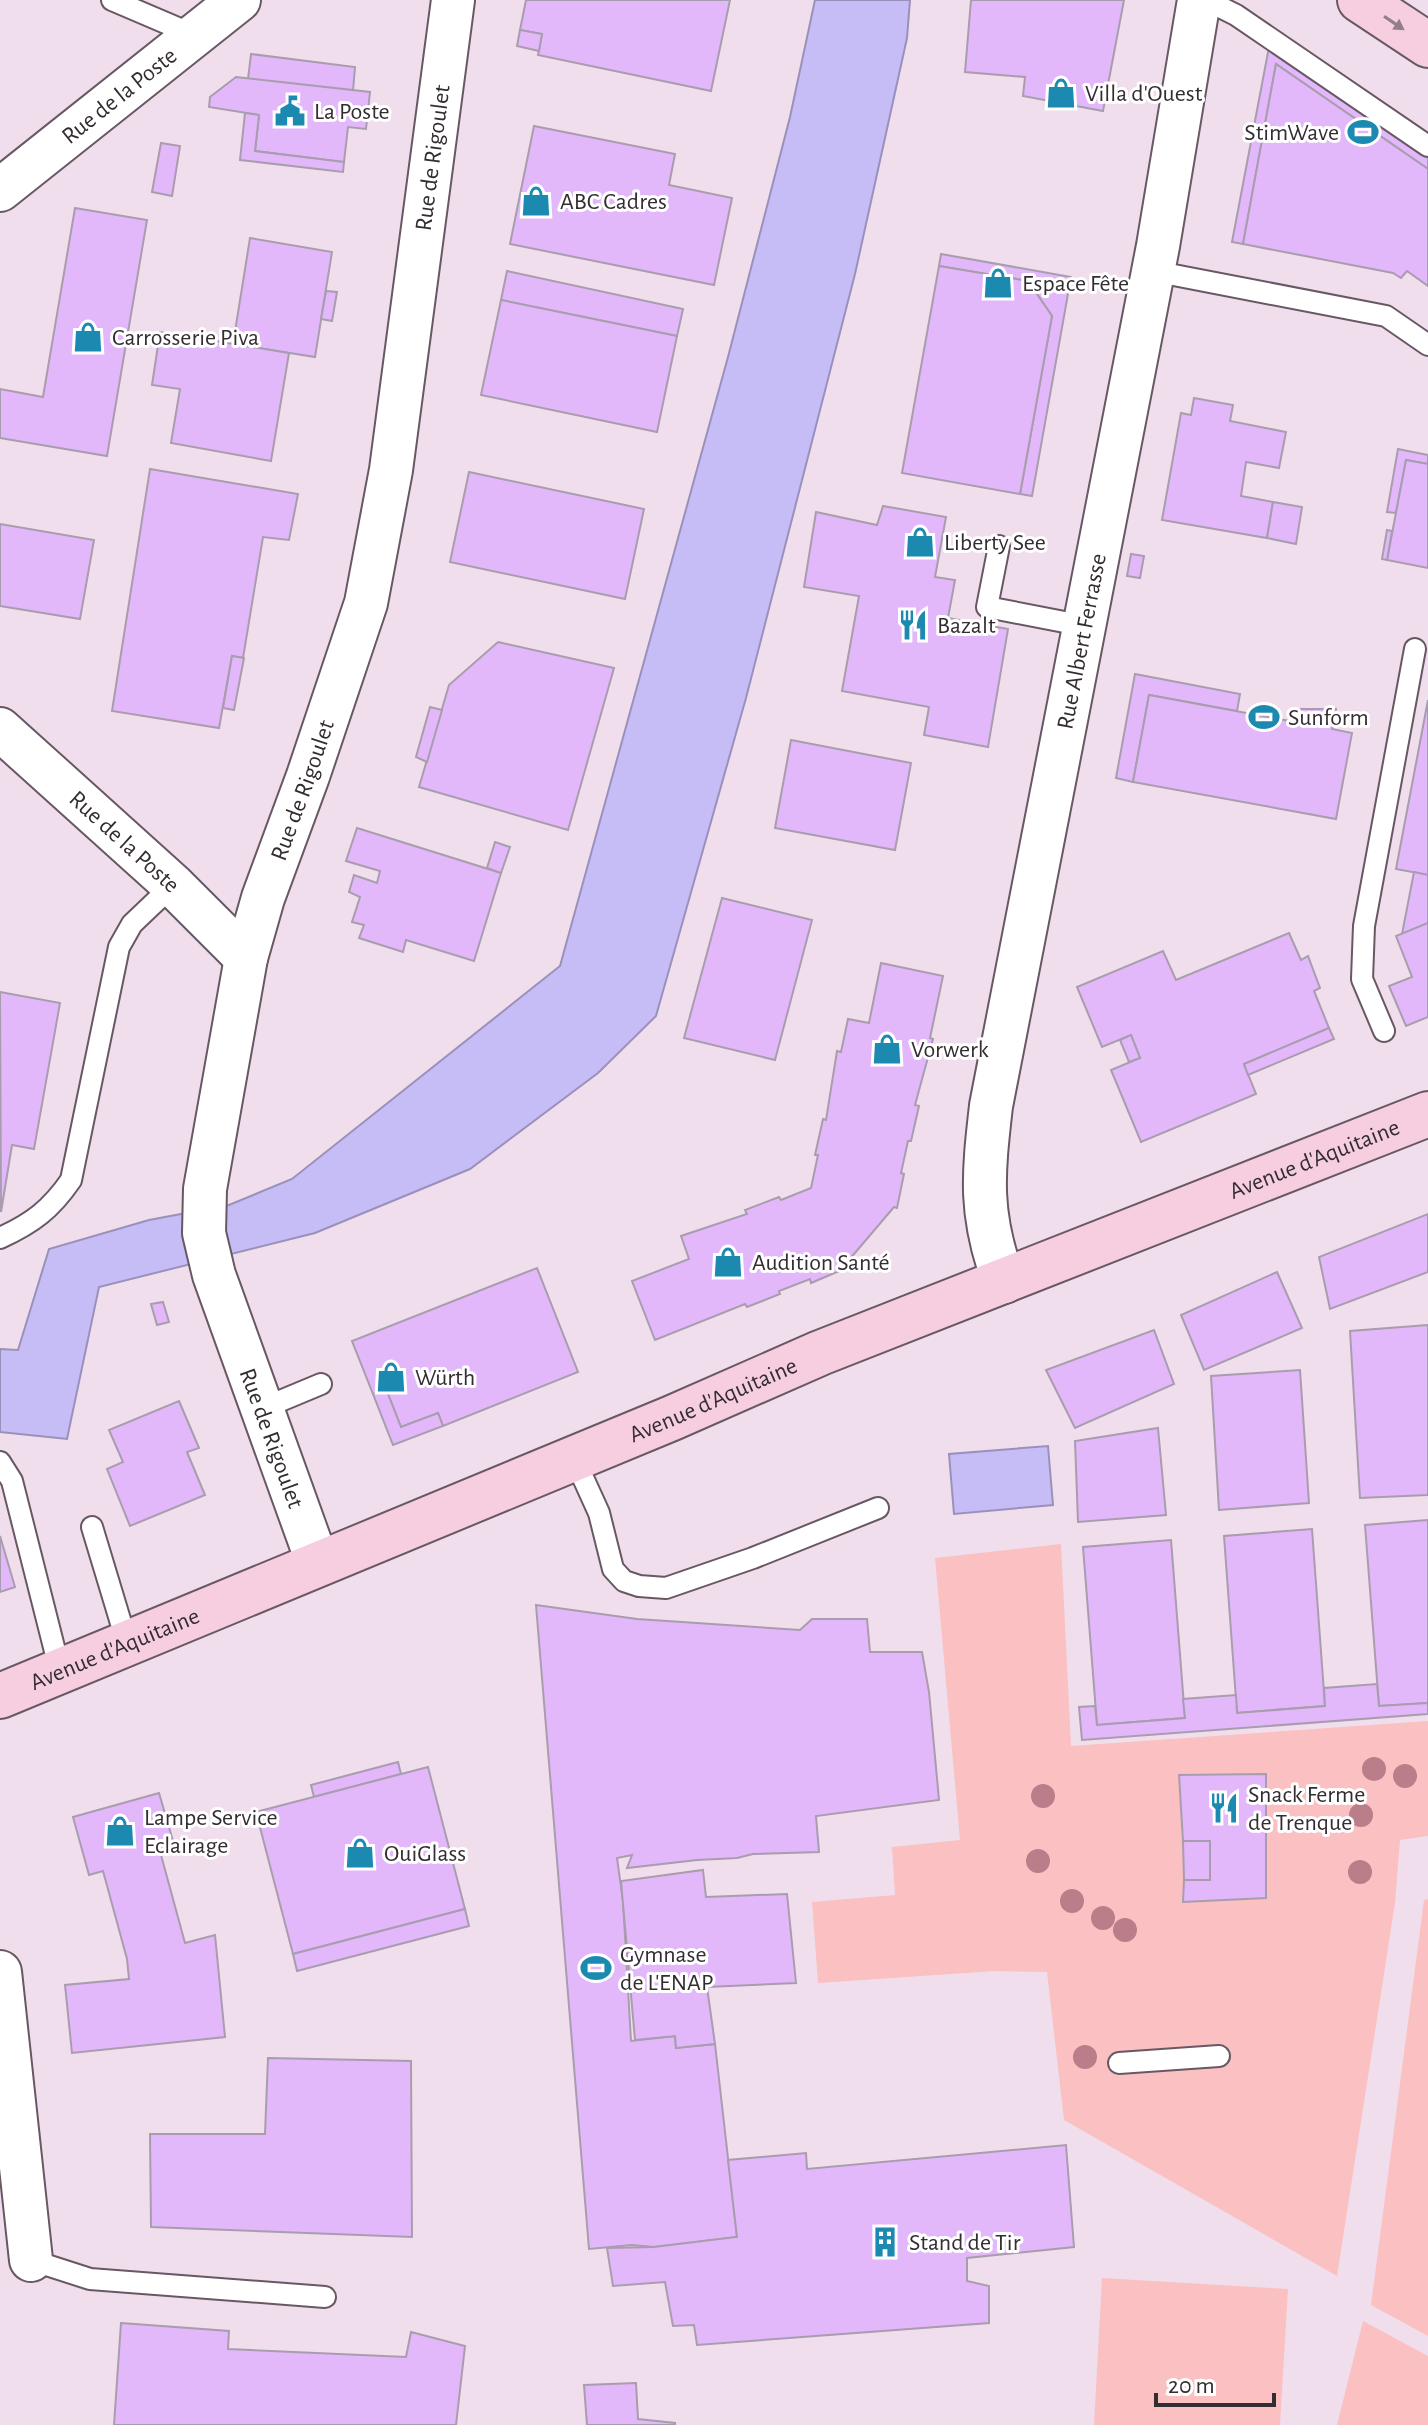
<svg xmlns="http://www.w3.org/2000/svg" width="1428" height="2425" font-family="'Alegreya Sans',sans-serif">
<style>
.green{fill:#fbc0c1}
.water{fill:#c6bcf6;stroke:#9a91bb;stroke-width:2}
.building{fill:#e3b8fa;stroke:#a89dae;stroke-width:2}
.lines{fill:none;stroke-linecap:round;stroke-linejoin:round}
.lane-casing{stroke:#685864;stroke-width:24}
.street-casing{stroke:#685864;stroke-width:46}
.secondary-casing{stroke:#685864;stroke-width:48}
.lane{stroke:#fff;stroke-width:20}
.street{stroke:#fff;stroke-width:42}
.secondary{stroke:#f6cee0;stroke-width:44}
.tree{fill:#bb7d8a}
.oneway{fill:#947e89}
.labels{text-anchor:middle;stroke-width:6;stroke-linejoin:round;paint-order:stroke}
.poi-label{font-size:24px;fill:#332d32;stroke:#fff;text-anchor:start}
.street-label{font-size:24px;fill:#332d32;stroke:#fff}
</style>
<rect width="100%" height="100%" fill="#f1deec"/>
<!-- green -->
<g class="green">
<polygon points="1061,1544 1071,1746 1428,1721 1428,1836 1400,1840 1395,1903 1337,2276 1064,2120 1047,1972 995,1971 818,1983 812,1902 895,1895 892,1847 960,1840 935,1558"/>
<polygon points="1428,1899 1428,2336 1371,2305 1424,1900"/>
<polygon points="1102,2278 1288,2289 1280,2425 1094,2425"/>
<polygon points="1363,2321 1428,2356 1428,2425 1337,2425"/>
</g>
<!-- water -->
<g class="water">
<polygon points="815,0 910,0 907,38 855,274 746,698 656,1016 598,1073 470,1169 315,1233 99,1287 67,1439 0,1432 0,1349 18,1350 49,1249 149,1220 229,1205 292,1179 560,966 728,357 790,117"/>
<polygon points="1048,1446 1053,1505 954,1514 949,1454"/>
</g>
<!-- building -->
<g class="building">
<polygon points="526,0 730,0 711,91 538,55 542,34 520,30"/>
<polygon points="971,0 1124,0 1103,111 1023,96 1025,77 965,72"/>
<polygon points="520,30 542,34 539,51 517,46"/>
<polygon points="1269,47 1428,157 1428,169 1276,64 1243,244 1232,242"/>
<polygon points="251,54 355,67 353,91 248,79"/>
<polygon points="1276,64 1428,169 1428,286 1407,271 1401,278 1393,273 1243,244"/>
<polygon points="236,77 370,92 366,129 348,127 344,162 255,151 259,115 209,107 210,97"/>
<polygon points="245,113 259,115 255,151 344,162 343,172 240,160"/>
<polygon points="534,126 675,154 669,185 732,198 714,285 510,244"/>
<polygon points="161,143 180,146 172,196 152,192"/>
<polygon points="75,208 147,220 107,456 0,438 0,389 43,397"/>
<polygon points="250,238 332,252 315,357 233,344"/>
<polygon points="941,254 1071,277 1032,496 1020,494 1052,316 1028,281 939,266"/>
<polygon points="939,266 1028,281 1052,316 1020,494 902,473"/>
<polygon points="507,271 683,309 677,336 501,300"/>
<polygon points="326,291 337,292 332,321 321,319"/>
<polygon points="501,300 677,336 657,432 481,395"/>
<polygon points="160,332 289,353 271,461 171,443 180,389 152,385"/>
<polygon points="1194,398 1233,405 1230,421 1286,432 1279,468 1246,462 1241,496 1273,502 1267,538 1162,520 1181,413 1191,415"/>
<polygon points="1398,449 1428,455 1428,464 1406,460 1396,513 1387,512"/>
<polygon points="1406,460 1428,464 1428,568 1387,560"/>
<polygon points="150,469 298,494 289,540 263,537 243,658 232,656 219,728 112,711"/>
<polygon points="469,472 644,509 625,599 450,562"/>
<polygon points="1273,502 1302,507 1296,544 1267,538"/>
<polygon points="883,506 946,517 935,577 955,580 948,618 1008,629 988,747 924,735 929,707 842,691 859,596 804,587 816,512 877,525"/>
<polygon points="0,524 94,540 80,619 0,606"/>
<polygon points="1387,530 1392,531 1387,560 1382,559"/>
<polygon points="1131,554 1144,556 1140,578 1127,576"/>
<polygon points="498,642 614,668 568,830 419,787 449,685"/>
<polygon points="232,656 244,658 234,710 223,708"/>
<polygon points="1135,674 1240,694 1237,711 1149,695 1133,782 1116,778"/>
<polygon points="1149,695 1290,721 1292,709 1336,709 1332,729 1352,733 1336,819 1133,782"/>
<polygon points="1428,700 1428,875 1396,869"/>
<polygon points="430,707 442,710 427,762 416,757"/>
<polygon points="791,740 911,763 895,850 775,828"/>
<polygon points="357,828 501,873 474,961 406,940 403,952 359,938 364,925 352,922 360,897 349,892 354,875 377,883 380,871 346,861"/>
<polygon points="495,842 510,847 501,873 487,868"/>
<polygon points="1414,872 1428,875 1428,923 1402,934"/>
<polygon points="722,898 812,920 775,1060 684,1038"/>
<polygon points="1428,923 1428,1017 1406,1026 1389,986 1412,977 1396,936"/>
<polygon points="1289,933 1301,960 1308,956 1320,988 1314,991 1329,1028 1244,1064 1256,1094 1141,1142 1111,1070 1140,1058 1131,1035 1102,1047 1077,987 1163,951 1176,980"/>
<polygon points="881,963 943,976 930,1038 933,1039 915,1105 919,1106 911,1141 908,1141 901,1173 904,1174 897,1208 894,1207 843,1267 844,1269 811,1283 810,1279 779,1291 780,1294 747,1307 745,1304 655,1340 632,1281 689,1259 681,1236 747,1214 745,1210 779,1197 781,1200 811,1188 818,1155 815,1155 823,1119 826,1120 837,1051 841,1052 848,1019 869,1023"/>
<polygon points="0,992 60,1003 34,1149 12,1145 1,1212"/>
<polygon points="1329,1028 1334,1039 1248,1075 1244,1064"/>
<polygon points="1131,1035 1140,1058 1129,1062 1120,1040"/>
<polygon points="1428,1214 1428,1272 1330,1309 1319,1257"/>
<polygon points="537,1268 578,1372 443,1426 438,1413 401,1427 386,1389 373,1394 352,1341"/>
<polygon points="1277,1272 1302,1328 1204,1370 1181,1315"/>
<polygon points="163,1302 169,1322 157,1325 151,1304"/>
<polygon points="1428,1325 1428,1495 1360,1498 1350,1331"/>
<polygon points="1154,1330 1174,1384 1075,1428 1046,1370"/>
<polygon points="1300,1370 1309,1503 1219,1510 1211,1376"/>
<polygon points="386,1389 401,1427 438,1413 443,1426 393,1445 373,1394"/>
<polygon points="179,1401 199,1448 187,1452 205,1495 130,1526 107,1469 123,1462 109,1430"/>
<polygon points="1158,1428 1166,1515 1078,1522 1075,1441"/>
<polygon points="1428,1520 1428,1703 1379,1706 1365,1525"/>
<polygon points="1312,1529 1325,1706 1237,1713 1224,1536"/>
<polygon points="0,1536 15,1587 0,1592"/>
<polygon points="1171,1540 1185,1718 1097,1725 1083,1547"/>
<polygon points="536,1605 637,1619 800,1630 812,1619 867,1619 870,1652 922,1652 929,1692 939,1800 816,1816 819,1852 753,1854 737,1858 697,1860 627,1868 632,1855 617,1858 623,1901 631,2041 675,2036 676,2048 715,2044 737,2237 654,2247 632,2245 589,2249"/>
<polygon points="1377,1684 1379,1706 1428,1703 1428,1714 1082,1740 1079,1707 1095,1706 1097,1725 1185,1718 1183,1699 1236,1695 1237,1713 1325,1706 1324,1688"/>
<polygon points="398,1762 401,1774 314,1797 311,1785"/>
<polygon points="428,1767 465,1909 293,1954 256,1812"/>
<polygon points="1266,1774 1266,1898 1183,1902 1184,1880 1210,1880 1210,1841 1183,1841 1179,1775"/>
<polygon points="159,1793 176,1851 161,1855 185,1943 215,1935 225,2037 72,2053 65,1985 129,1979 127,1959 103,1871 89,1875 73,1817"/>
<polygon points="1183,1841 1210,1841 1210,1880 1184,1880"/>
<polygon points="703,1870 706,1897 787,1894 796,1983 707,1987 715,2044 676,2048 675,2036 635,2040 621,1881"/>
<polygon points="465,1909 469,1926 297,1971 293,1954"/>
<polygon points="268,2058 411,2061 412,2237 151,2227 150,2134 265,2134"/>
<polygon points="1066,2145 1074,2247 967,2258 967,2281 989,2286 989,2323 697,2345 694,2325 673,2326 665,2282 613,2286 607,2248 654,2247 737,2237 728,2160 806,2153 807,2169"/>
<polygon points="121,2323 229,2331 228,2349 406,2357 411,2332 465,2346 456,2425 114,2425"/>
<polygon points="636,2383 638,2419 675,2423 675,2425 587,2425 584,2385"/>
</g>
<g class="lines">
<!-- lane casing -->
<g class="lane-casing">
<g id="lane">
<polyline points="112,0 194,35"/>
<polyline points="1206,0 1236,15 1428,146"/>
<polyline points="1153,271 1386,316 1428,345"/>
<polyline points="999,546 987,607 1085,626"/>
<polyline points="1384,1031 1362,979 1364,926 1415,649"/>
<path d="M0 1238C33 1223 51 1209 71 1180L119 947 132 924 173 885"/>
<polyline points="261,1409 321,1384"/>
<polyline points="574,1458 599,1513 613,1569 624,1581 639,1586 666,1588 753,1558 878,1508"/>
<polyline points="0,1462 12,1481 60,1671"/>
<polyline points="92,1527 127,1643"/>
<polyline points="1119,2063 1219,2056"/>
<polyline points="31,2260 90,2279 325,2297"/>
</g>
</g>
<!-- street casing -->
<g class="street-casing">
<g id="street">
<path id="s1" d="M0 190 239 0"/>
<path id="s2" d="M0 729 173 885 246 958"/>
<path id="s3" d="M1004 1282C979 1214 983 1176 991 1106L1158 246 1199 0"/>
<path id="s4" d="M318 1564 214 1275 204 1233 205 1189 246 958 263 898 308 776 366 603 391 470 453 0"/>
<polyline points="0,1972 31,2260"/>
</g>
</g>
<!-- secondary casing -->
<g class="secondary-casing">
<g id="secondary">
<polyline points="1360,0 1428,45"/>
<path id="s5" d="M0 1696 672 1418 820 1353 1428 1114"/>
</g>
</g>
<!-- lane -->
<use href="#lane" class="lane"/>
<!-- street -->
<use href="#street" class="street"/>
<!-- secondary -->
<use href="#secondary" class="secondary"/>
</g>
<!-- trees -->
<g class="tree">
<circle cx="1374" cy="1769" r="12"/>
<circle cx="1405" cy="1776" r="12"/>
<circle cx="1043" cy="1796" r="12"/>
<circle cx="1361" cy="1815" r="12"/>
<circle cx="1038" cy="1861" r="12"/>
<circle cx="1360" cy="1872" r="12"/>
<circle cx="1072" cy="1901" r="12"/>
<circle cx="1103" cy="1918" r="12"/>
<circle cx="1125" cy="1930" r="12"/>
<circle cx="1085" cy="2057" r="12"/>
</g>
<!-- one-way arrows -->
<defs><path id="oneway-solid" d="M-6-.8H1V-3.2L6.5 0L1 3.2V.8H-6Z" transform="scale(2)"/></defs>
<use class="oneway" href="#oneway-solid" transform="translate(1394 23) rotate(34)"/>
<!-- icons -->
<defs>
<g id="shop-bare" transform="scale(2.4)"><path d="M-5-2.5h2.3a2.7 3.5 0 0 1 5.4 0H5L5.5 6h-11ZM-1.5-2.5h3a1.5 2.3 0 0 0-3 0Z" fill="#1c89b0" stroke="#fff" stroke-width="2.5" paint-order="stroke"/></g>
<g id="civic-bare" transform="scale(2.4)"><path d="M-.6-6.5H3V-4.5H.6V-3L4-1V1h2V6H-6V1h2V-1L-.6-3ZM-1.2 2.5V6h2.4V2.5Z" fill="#1c89b0" stroke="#fff" stroke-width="2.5" paint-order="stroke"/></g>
<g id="stadium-bare" transform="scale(2.4)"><path d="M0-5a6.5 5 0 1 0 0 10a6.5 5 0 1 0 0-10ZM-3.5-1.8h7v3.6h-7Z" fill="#1c89b0" stroke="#fff" stroke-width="2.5" paint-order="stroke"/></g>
<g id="restaurant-bare" transform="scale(2.4)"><path d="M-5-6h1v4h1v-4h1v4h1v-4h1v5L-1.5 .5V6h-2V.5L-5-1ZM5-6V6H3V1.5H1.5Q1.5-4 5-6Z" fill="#1c89b0" stroke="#fff" stroke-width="2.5" paint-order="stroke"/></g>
<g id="building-bare" transform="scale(2.4)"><path d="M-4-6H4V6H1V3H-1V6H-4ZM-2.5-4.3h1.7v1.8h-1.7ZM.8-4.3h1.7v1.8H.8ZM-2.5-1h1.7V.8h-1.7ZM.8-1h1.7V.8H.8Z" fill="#1c89b0" stroke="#fff" stroke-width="2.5" paint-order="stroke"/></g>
</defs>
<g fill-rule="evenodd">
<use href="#shop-bare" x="1061" y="93"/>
<use href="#civic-bare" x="290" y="111"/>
<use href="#stadium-bare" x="1363" y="132"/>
<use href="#shop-bare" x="536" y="201"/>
<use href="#shop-bare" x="998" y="283"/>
<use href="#shop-bare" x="88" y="337"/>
<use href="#shop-bare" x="920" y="542"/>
<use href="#restaurant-bare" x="913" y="625"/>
<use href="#stadium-bare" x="1264" y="717"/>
<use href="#shop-bare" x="887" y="1049"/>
<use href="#shop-bare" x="728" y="1262"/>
<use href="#shop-bare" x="391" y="1377"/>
<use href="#restaurant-bare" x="1224" y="1808"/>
<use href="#shop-bare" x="120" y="1831"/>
<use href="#shop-bare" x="360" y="1853"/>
<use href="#stadium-bare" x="596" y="1968"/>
<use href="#building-bare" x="885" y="2242"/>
</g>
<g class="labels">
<!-- poi labels -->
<g class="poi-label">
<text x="1085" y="101">Villa d'Ouest</text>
<text x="314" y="119">La Poste</text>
<text x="1339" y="140" text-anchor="end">StimWave</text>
<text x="560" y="209">ABC Cadres</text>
<text x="1022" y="291">Espace Fête</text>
<text x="112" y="345">Carrosserie Piva</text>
<text x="944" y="550">Liberty See</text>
<text x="937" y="633">Bazalt</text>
<text x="1288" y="725">Sunform</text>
<text x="911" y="1057">Vorwerk</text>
<text x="752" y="1270">Audition Santé</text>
<text x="415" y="1385">Würth</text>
<text x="1248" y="1802">Snack Ferme<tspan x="1248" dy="28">de Trenque</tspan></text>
<text x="144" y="1825">Lampe Service<tspan x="144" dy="28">Eclairage</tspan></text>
<text x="384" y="1861">OuiGlass</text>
<text x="620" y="1962">Gymnase<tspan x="620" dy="28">de L'ENAP</tspan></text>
<text x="909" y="2250">Stand de Tir</text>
</g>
<!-- street labels -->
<g class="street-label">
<text dy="8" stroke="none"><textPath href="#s1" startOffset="152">Rue de la Poste</textPath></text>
<text dy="8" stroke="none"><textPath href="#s4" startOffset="1454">Rue de Rigoulet</textPath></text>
<text dy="8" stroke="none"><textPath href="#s3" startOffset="652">Rue Albert Ferrasse</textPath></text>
<text dy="8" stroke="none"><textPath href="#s4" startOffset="806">Rue de Rigoulet</textPath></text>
<text dy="8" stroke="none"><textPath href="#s2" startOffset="168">Rue de la Poste</textPath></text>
<text dy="8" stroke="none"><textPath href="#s5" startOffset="1420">Avenue d'Aquitaine</textPath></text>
<text dy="8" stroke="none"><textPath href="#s5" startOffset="772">Avenue d'Aquitaine</textPath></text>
<text transform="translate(272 1438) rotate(70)" y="8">Rue de Rigoulet</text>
<text dy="8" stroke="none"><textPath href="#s5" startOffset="124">Avenue d'Aquitaine</textPath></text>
</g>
</g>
<!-- scale -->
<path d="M1156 2393v12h118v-12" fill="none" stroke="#332d32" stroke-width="4"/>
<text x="1168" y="2393" font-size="24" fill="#332d32" stroke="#ffffff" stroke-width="6" paint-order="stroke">20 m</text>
</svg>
